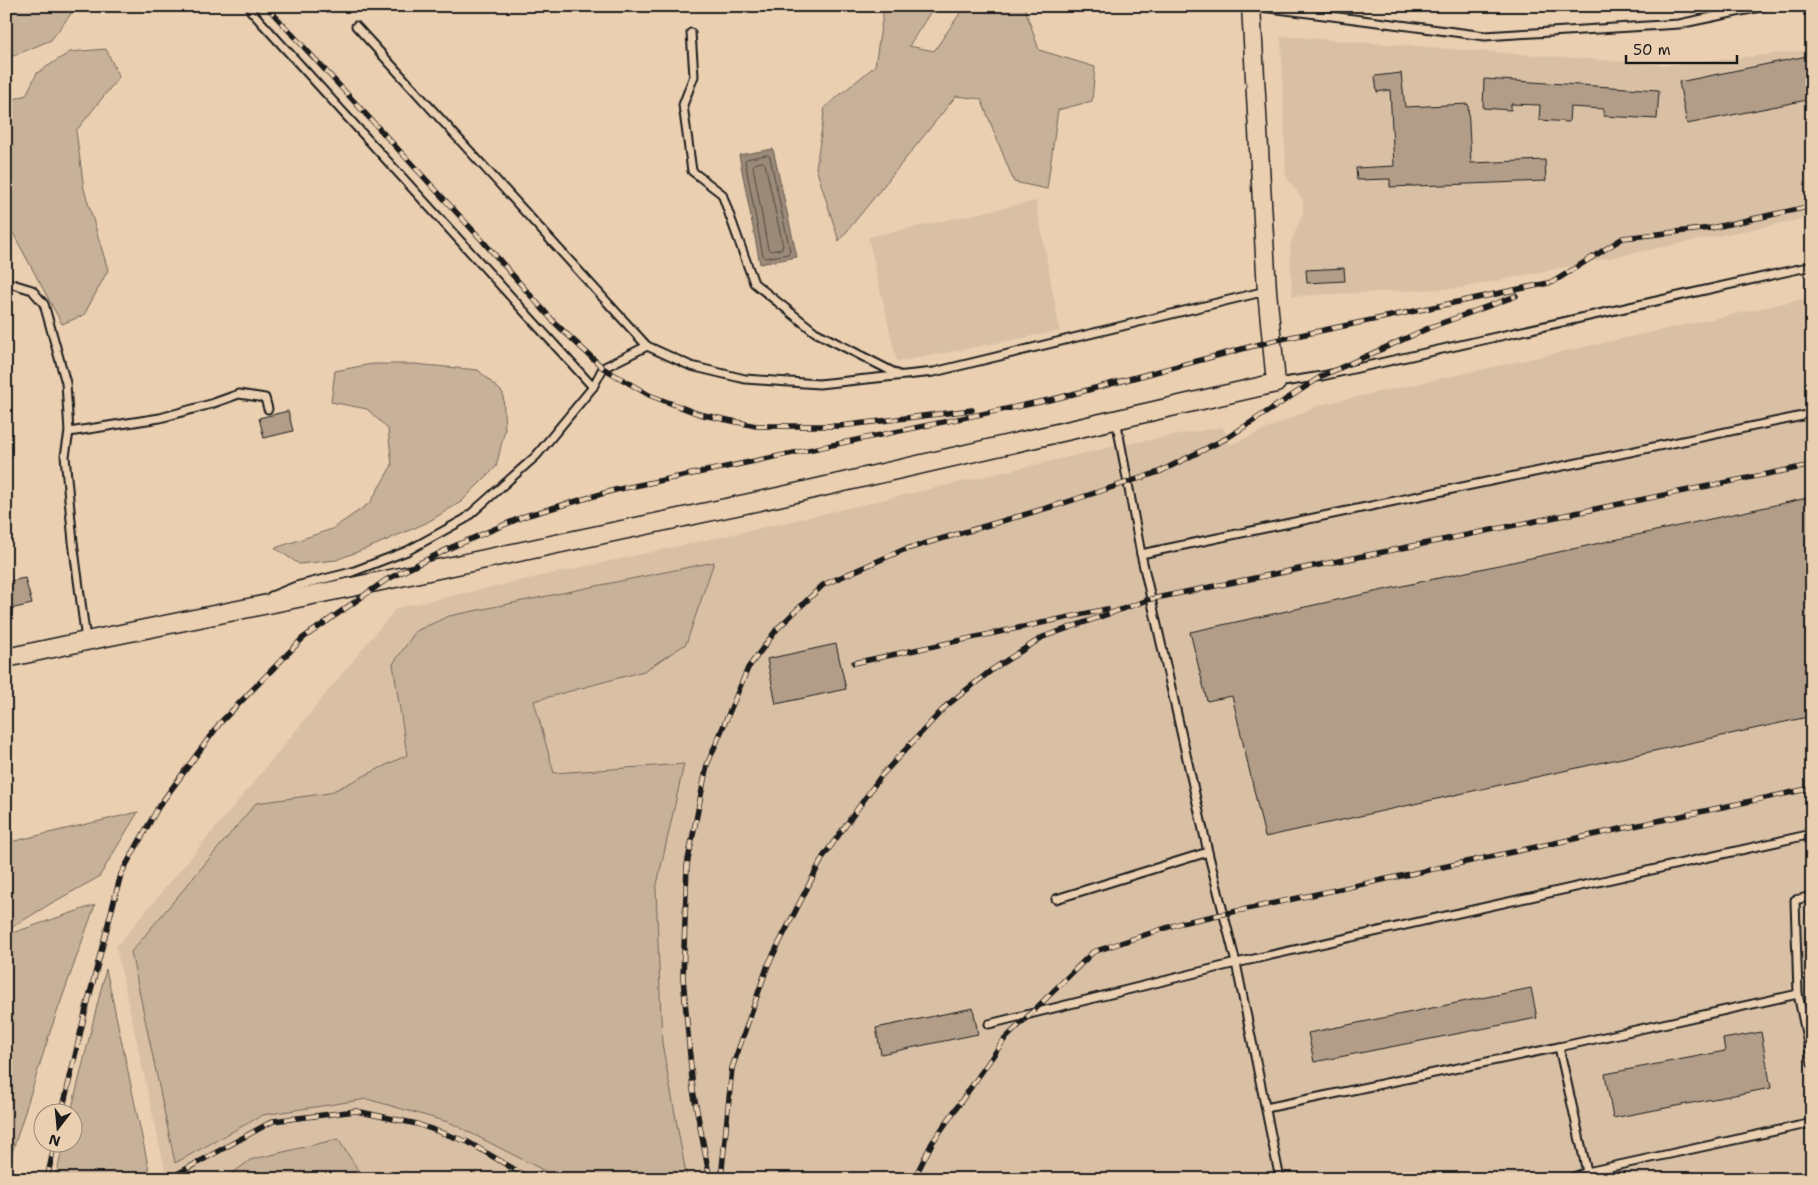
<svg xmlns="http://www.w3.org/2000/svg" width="1818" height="1185" font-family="'Shantell Sans',sans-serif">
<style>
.built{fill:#d9c0a5}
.green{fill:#c8b199;stroke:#72665a}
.water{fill:#9b8a78;stroke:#685e53}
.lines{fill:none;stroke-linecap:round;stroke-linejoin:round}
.shore{stroke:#4f4841;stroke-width:1}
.building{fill:#b19d88;stroke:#1c1c1c}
.service-casing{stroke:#1c1c1c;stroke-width:11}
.tertiary-casing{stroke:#1c1c1c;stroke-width:21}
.path{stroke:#1c1c1c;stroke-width:2.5;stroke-dasharray:5 4;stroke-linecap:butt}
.service{stroke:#eacfb1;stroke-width:7}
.tertiary{stroke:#eacfb1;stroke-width:18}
.rail-casing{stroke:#1c1c1c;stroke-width:5.5}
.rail{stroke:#eacfb1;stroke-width:4;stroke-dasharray:11;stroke-linecap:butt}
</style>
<rect width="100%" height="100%" fill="#eacfb1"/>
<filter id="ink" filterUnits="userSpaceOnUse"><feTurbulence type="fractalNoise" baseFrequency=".02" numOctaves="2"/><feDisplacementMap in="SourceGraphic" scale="10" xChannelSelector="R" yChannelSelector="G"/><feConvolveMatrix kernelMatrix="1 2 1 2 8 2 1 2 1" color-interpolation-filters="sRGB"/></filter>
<g filter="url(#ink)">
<!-- built -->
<g class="built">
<polygon points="1281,36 1666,65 1812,50 1812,217 1461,288 1292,296 1290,245 1303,213 1303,200 1286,176"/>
<polygon points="1036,201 1060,331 897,362 868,237"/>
<polygon points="1812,297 1812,1179 172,1179 171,1171 165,1170 116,947 253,783 396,608 779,524 1120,445 1223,427 1230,445 1320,405"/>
</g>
<!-- green -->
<g class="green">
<polygon points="6,6 77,6 51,40 6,59"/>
<polygon points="887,6 931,6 933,8 909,46 934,51 965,6 1024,6 1039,50 1095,67 1092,101 1058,110 1047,189 1014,182 981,99 956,96 839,241 816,168 825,107 875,66 883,14"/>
<polygon points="106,49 119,77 76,131 84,189 108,270 84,315 62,324 6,220 6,102 26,95 37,73 70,52"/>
<polygon points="372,364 414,364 478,370 503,393 505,429 496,467 461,502 426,523 373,546 336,560 299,564 275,548 332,529 370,503 392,465 388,429 367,409 331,402 335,371"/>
<polygon points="714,562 686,644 644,671 534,701 554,773 684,764 656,889 662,1043 687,1179 555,1179 545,1171 451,1123 367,1099 263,1115 175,1163 131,952 256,803 329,793 407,755 393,664 416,631 449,616"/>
<polygon points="138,812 99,877 50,904 6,931 6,843"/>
<polygon points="95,905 50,1032 6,1172 6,935"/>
<polygon points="106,969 151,1179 55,1179 64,1143 72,1142 72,1112 71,1112"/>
<polygon points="338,1139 364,1179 225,1179 250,1160"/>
</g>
<!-- water -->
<polygon class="water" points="773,149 797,257 760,264 739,155"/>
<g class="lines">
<!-- shore -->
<g class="shore">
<polygon points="767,155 770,157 790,251 788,254 765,258 763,256 745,161 747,159"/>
<polygon points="763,162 765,164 783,246 781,249 771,251 768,249 753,166 754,164"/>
</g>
</g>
<!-- building -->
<g class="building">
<polygon points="1812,55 1812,99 1687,124 1679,82"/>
<polygon points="1401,73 1405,107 1468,104 1471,163 1545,160 1546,181 1390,187 1390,179 1357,180 1356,168 1394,166 1390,90 1377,92 1375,76"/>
<polygon points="1484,79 1659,90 1657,119 1604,116 1604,109 1570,107 1569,122 1539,120 1540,105 1511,104 1511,110 1483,108"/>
<polygon points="1344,268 1345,281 1307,283 1306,270"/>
<polygon points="288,411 293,431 264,438 259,418"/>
<polygon points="1812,497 1812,716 1265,837 1232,696 1207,701 1190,632"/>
<polygon points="25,578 32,604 6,610 6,582"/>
<polygon points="836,644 846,689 776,704 767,659"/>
<polygon points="1531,988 1537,1018 1314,1062 1308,1033"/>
<polygon points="973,1008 978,1034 881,1054 876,1028"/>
<polygon points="1761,1032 1771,1088 1613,1118 1605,1074 1725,1051 1723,1039"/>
</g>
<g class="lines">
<!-- service casing -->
<g class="service-casing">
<g id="service">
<polyline points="1254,6 1485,36 1679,24 1765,6"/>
<polyline points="251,11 593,387"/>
<polyline points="356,26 647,346 691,366 745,379 819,384 934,372 1266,291"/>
<polyline points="691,33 694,76 683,105 692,171 722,194 754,283 815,332 899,375"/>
<polyline points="6,282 32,290 44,304 66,383 69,432 65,456 73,542 86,640"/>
<polyline points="1277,383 1322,376 1812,266"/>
<polyline points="1116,419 1141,554"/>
<polyline points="69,432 160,418 211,404 239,394 265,398 268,409"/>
<polyline points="271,596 296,586 352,572 407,551 465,519 536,456 593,387 603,368 647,346"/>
<polyline points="1812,896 1795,900 1798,994 1812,1063"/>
<polyline points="1056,899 1208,852"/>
<polyline points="989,1024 1236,963 1812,834"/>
<polyline points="1266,1108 1559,1047"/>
<polyline points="1587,1172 1559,1047 1798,994"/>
<polyline points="1280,1179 1236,963 1208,852 1141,554 1812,414"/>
<polyline points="1569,1179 1587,1172 1812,1123"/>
</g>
</g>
<!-- tertiary casing -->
<g class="tertiary-casing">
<polyline id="tertiary" points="6,658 86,641 386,580 778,497 1276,383 1267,291 1251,6"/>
</g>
<!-- path -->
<polyline class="path" points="1787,6 1812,18"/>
<!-- service -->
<use href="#service" class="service"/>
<!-- tertiary -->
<use href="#tertiary" class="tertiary"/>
<!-- rail casing -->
<g class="rail-casing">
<g id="rail">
<polyline points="266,6 480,238 554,322 603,368 649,395 699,414 756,426 840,426 972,410"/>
<polyline points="854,663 1107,609"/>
<polyline points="62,1112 85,1013 121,874 159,806 220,723 303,638 386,580 452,547 525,516 615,490 1054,399 1272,341 1553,282 1623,238 1711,228 1812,206"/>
<polyline points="47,1179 55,1142"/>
<polyline points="168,1179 273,1121 356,1111 417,1124 468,1142 531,1179"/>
<polyline points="710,1179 693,1090 683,977 687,865 707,765 748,668 777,629 823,585 903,550 1064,503 1159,472 1227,438 1322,376 1431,327 1516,296"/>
<polyline points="721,1179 732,1068 768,965 823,857 881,776 946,706 993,669 1043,637 1151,599 1812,465"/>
<polyline points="914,1179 932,1143 1004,1040 1093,952 1181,923 1812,788"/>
</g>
</g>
<!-- rail -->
<use href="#rail" class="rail"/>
</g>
</g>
<!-- margin -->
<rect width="1818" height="1185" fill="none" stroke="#eacfb1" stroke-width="25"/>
<rect x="12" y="12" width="1793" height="1160" fill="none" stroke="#1c1c1c" stroke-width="2" filter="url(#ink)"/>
<!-- north arrow -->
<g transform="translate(58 1128) rotate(196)"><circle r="24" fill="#eacfb1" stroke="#988775"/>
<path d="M0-4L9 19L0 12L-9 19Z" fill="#1c1c1c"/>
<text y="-8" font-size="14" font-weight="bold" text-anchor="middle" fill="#1c1c1c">N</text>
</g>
<!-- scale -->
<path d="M1626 55v8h111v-8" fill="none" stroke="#1c1c1c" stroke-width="2.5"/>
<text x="1633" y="55" font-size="15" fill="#1c1c1c" stroke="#eacfb1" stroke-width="4" paint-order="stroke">50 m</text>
</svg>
